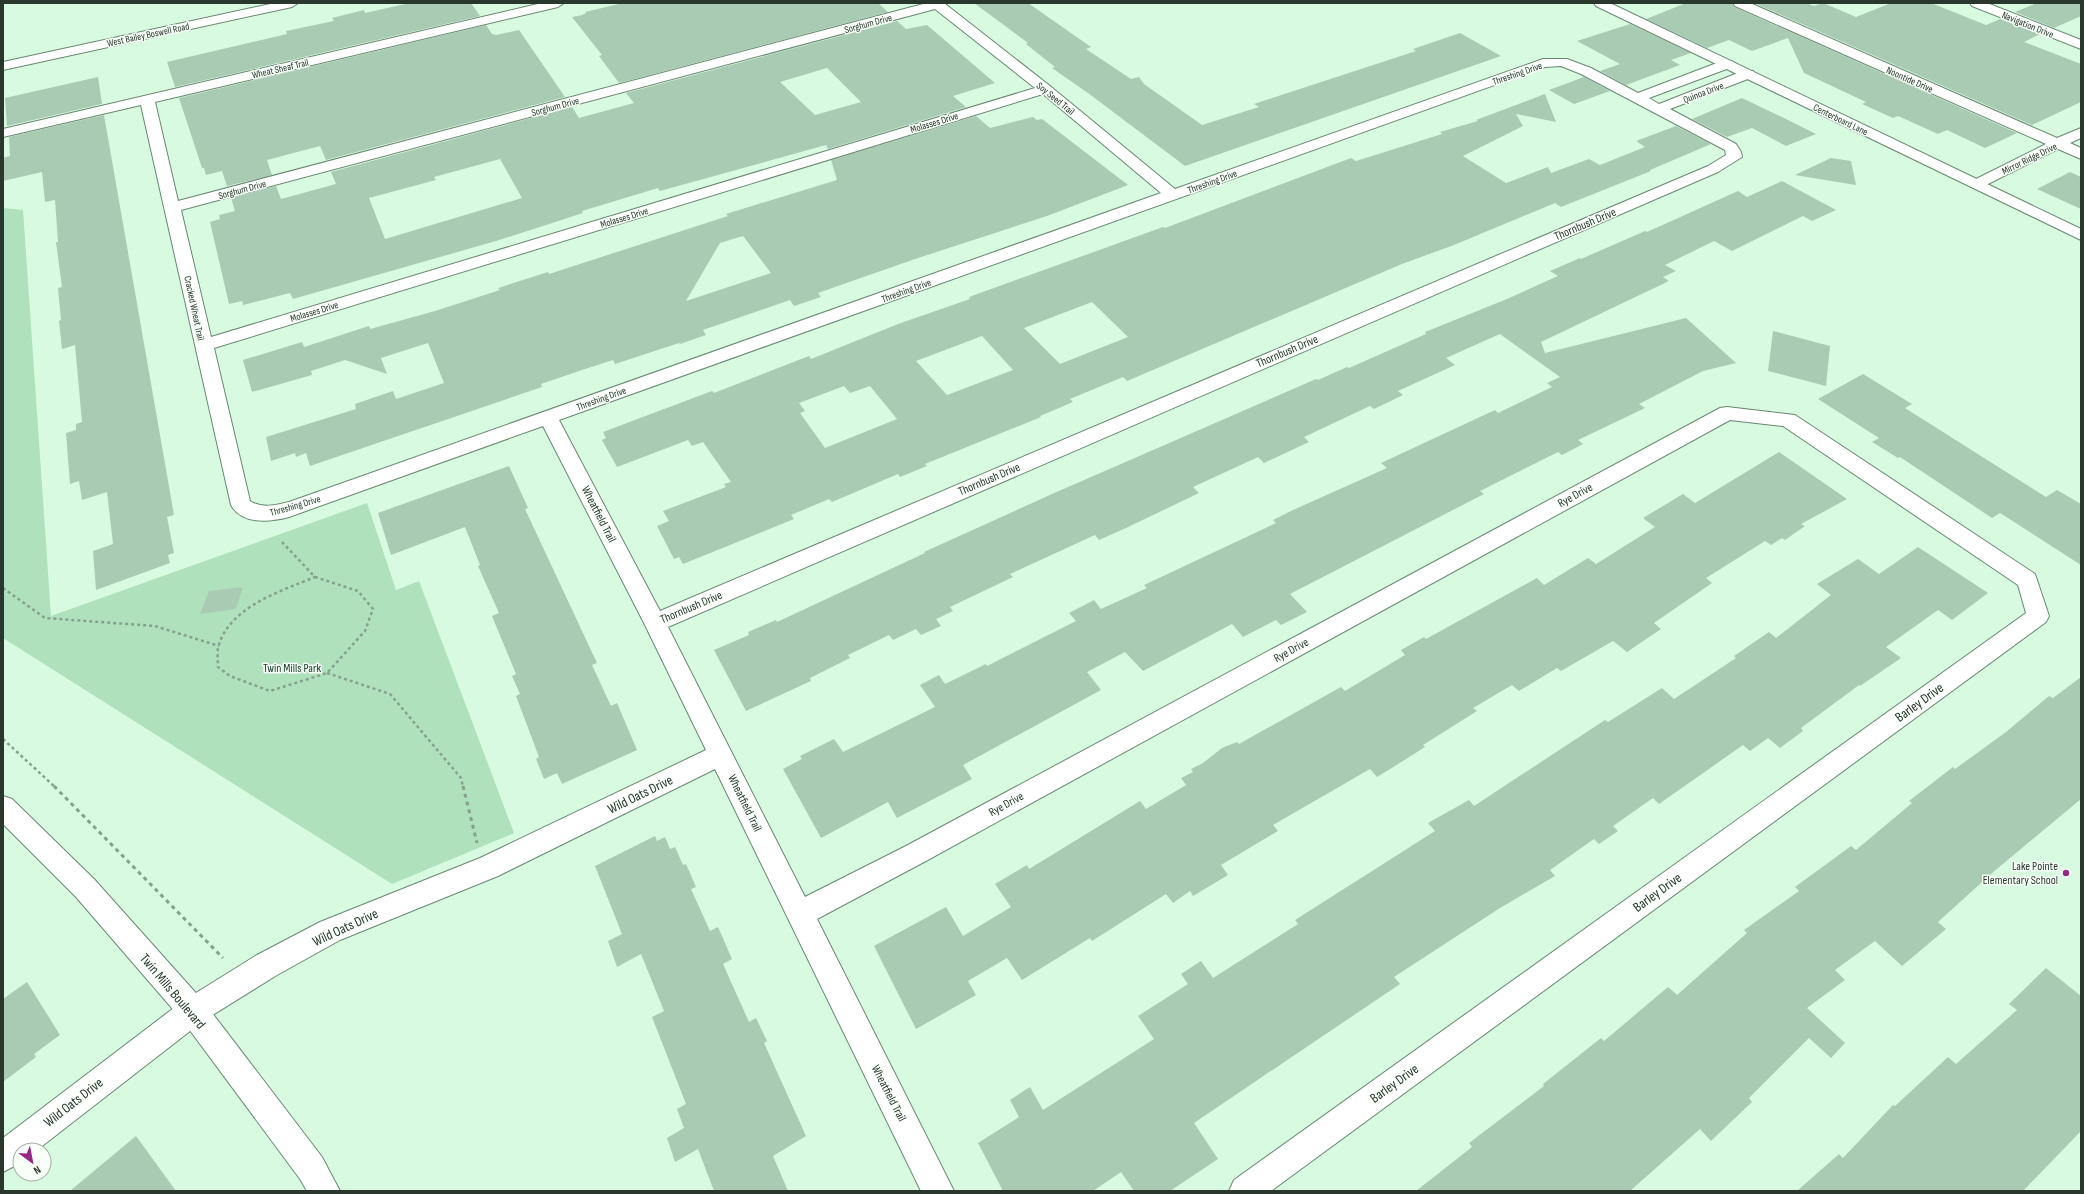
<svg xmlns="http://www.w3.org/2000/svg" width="2084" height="1194" font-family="'Sofia Sans Condensed',sans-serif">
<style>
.green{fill:#afe1bd}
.building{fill:#aacbb3;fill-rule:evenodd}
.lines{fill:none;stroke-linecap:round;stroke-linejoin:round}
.minor-casing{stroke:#688871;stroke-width:2}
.tertiary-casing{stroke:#688871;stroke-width:2}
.secondary-casing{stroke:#688871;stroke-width:2}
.path-far1{stroke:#87a08e;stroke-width:2.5;stroke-dasharray:3 3;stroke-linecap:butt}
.path{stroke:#87a08e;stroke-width:3;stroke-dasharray:4 4;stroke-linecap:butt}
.minor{fill:#fff;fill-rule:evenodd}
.tertiary{fill:#fff;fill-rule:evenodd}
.secondary{fill:#fff;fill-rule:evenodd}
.poi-dot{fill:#962888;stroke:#f8fff9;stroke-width:1.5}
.labels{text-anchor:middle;stroke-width:3;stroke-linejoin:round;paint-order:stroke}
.far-street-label{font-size:10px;fill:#2a372d;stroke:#f8fff9}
.street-label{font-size:12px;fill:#2a372d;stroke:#f8fff9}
.park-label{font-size:12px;fill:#0d371e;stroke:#f8fff9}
.poi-label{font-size:12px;fill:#2a372d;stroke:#f8fff9;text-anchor:end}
.near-street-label{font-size:14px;fill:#2a372d;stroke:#f8fff9}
</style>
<rect width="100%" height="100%" fill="#d7fae0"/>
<!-- green -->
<polygon class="green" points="3,208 23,210 51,616 367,503 396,590 419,581 514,833 392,884 3,638"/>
<!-- building -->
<g class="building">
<polygon points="410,3 471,3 480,16 175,87 167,62 287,34 286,31 334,21 332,18 364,10 365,13"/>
<polygon points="623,3 878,3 888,12 619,83 599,56 602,55 572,17 582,15 586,13 585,12"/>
<polygon points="974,3 1028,3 1091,47 1086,49 1131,79 1139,77 1144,84 1202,125 1259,107 1254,104 1416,51 1413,49 1460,33 1501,56 1185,166 1088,93 1052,68 1055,67 1026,44 1028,43"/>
<polygon points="1686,3 1732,3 1734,7 2017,133 1985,148 1947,130 1938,134 1898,116 1893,118 1862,104 1866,102 1804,73 1788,38 1752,51 1729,40 1707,48 1646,19"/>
<polygon points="1754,3 1806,3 1814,6 1823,3 1856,17 1891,3 1931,3 1986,25 2000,19 2040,34 2024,42 2081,64 2081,102 2032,125"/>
<polygon points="2037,3 2081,3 2081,16 2054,28 2015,12"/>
<path d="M897 21 906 29 927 25 995 83 953 96 966 107 828 149 826 145 660 191 658 188 582 211 583 213 496 241 293 299 290 293 243 305 242 301 229 304 210 222 220 219 219 215 235 211 231 198 276 186 281 199 336 184 331 172 572 107 579 118 634 103 626 93ZM827 68 861 102 815 115 780 82ZM500 159 522 198 385 239 369 198 436 180 434 177Z"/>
<polygon points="1630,24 1691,53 1671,60 1680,65 1626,85 1600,71 1620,64 1577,41"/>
<polygon points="486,25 492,34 496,35 519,30 565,97 326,160 320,146 267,160 272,175 227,186 222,171 206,175 204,168 202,168 179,98"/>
<polygon points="98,77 102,104 7,126 5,98"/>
<polygon points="1584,77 1610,91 1574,104 1549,90"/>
<path d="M1545 94 1556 122 1516 114 1523 126 1463 156 1506 183 1548 167 1551 173 1589 159 1600 165 1645 147 1636 141 1676 126 1711 144 1650 170 1651 171 1561 207 1555 203 1454 245 1402 264 1127 381 1123 377 1070 399 1073 402 1040 416 1041 417 925 464 927 466 900 477 898 474 832 502 829 499 791 515 794 519 683 564 679 557 674 559 657 526 669 521 663 511 726 487 724 484 731 482 703 442 692 446 688 440 617 467 602 440 606 438 603 432 712 391 714 393 809 356 811 359 898 324 970 299 969 297 1163 227 1165 228 1351 158 1356 161 1442 134 1440 132 1478 121 1476 120ZM1092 302 1128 337 1060 364 1024 328ZM982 336 1013 370 947 395 916 361ZM844 386 850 393 870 386 897 419 825 448 800 413 805 411 799 403Z"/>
<polygon points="1742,98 1788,120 1816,134 1786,146 1752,128 1727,137 1692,119"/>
<polygon points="104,115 174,515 167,517 174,553 168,555 170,563 96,590 93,551 113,544 107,492 82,500 79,481 70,484 66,433 76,430 76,424 82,422 75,345 62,349 59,321 61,320 58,288 62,287 56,242 58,242 55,200 45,202 42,172 3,181 3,158 10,156 9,137"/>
<path d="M976 116 990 128 1033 117 1037 120 1042 119 1128 185 1047 216 915 259 818 293 821 297 794 306 790 300 703 330 706 335 680 344 679 343 615 364 613 360 582 370 541 384 542 387 310 466 306 453 296 457 295 453 271 461 266 437 356 409 355 404 393 391 396 399 444 383 428 343 381 358 387 374 345 360 311 371 312 375 252 392 243 360 302 342 304 347 369 326 370 329 435 311 500 290 498 288 548 272 549 274 728 216 726 214 837 180 831 160ZM743 236 771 273 686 301 720 243Z"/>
<polygon points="1831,158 1851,161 1856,185 1795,175"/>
<polygon points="2070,172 2081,177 2081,209 2037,189"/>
<polygon points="1782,181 1836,210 1812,221 1803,216 1732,251 1714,241 1665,265 1676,271 1663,277 1669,281 1541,342 1545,353 1686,318 1736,363 1703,371 1639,404 1645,408 1578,440 1583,444 1562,455 1558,452 1480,491 1484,494 1290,594 1307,612 1281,625 1276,620 1243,637 1232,624 1143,671 1125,652 1087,672 1101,690 963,765 972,779 897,818 888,802 821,838 783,769 802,759 800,756 834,739 843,752 935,707 920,685 939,675 945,684 986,664 987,666 1076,621 1069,613 1094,600 1101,609 1147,588 1144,585 1276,523 1273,520 1293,510 1387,468 1381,463 1495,410 1498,413 1552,387 1547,383 1560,377 1500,334 1446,358 1455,365 1398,391 1403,395 1374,409 1370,406 1304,437 1309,442 1264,463 1258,457 1193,487 1199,493 1126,528 1099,540 1095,535 1010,574 1013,577 950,607 953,611 936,619 941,626 921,635 916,629 893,640 889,635 848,655 850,658 810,678 811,681 746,711 714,650 749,635 748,632 776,620 777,622 925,553 924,552 1052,494 1316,379 1318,380 1347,367 1349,368 1426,334 1425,332 1507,299 1558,276 1550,271 1580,258 1581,259 1645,231 1647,232 1738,191 1747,197"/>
<polygon points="1773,331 1830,346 1826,386 1768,371"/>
<polygon points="1863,374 1912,404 1905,408 2046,497 2057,490 2081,504 2081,565 2000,513 1992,518 1900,457 1898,458 1872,442 1879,438 1818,399"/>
<polygon points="1779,452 1847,499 1801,524 1805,526 1785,540 1782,538 1771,545 1765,541 1706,578 1712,583 1654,623 1661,629 1627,652 1613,641 1561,671 1557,668 1519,691 1512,685 1473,708 1477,711 1423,745 1425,747 1395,766 1377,777 1370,769 1273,825 1278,831 1221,865 1228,875 1193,896 1190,891 1173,903 1166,894 1092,941 1090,938 1022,980 1007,958 968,981 976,995 916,1029 874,946 946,907 963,936 1011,907 995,884 1027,865 1029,869 1140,801 1146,809 1186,785 1181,778 1193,772 1191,769 1203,763 1222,748 1237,742 1239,744 1341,687 1345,691 1405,655 1401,650 1424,637 1426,639 1537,578 1544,585 1588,558 1596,564 1655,527 1643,518 1683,494 1695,503"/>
<polygon points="509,466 528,508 525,509 597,663 592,665 611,706 617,703 637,750 562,784 557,773 544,779 536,759 539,757 516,696 520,694 512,676 516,674 492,616 499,613 478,566 480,565 465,527 391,555 378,513"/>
<polygon points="1918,547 1988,593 1952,620 1938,610 1886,647 1901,658 1860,686 1859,685 1801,728 1803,731 1780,748 1768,738 1750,751 1743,745 1659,804 1653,798 1613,826 1618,831 1599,844 1594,839 1550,870 1555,876 1500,908 1394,977 1400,984 1194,1123 1218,1159 1170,1191 1134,1191 1121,1172 1093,1191 1003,1191 978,1143 1019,1117 1010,1100 1030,1087 1043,1110 1154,1039 1138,1016 1188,984 1181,974 1201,961 1213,978 1298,924 1295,920 1435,831 1428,823 1469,800 1474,806 1605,720 1608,722 1662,688 1674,699 1736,658 1734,656 1769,632 1776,638 1831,595 1817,584 1858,559 1879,574"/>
<polygon points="243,587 236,609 200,614 209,591"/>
<polygon points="2081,677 2081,799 1992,873 1938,922 1946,929 1902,966 1875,941 1835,970 1845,980 1807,1008 1845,1043 1831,1058 1809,1038 1749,1098 1752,1102 1711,1141 1700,1129 1630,1191 1416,1191 1472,1147 1469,1143 1544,1086 1543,1084 1601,1038 1604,1041 1668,987 1677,995 1747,933 1744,930 1799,891 1795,887 1851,846 1856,850 1912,803 1909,801 1953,767 1955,769 2006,732 2049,696 2053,698"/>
<polygon points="655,836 657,841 665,837 670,849 675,847 683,865 686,864 696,887 691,889 710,931 718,927 732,959 723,964 749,1022 756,1018 767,1041 764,1043 806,1136 773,1156 788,1191 714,1191 698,1149 675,1162 667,1138 684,1128 677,1109 686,1104 652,1017 664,1011 641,954 617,967 608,941 622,934 595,866"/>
<polygon points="2046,968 2081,996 2081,1131 2023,1191 1797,1191 1839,1154 1843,1158 1893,1105 1895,1106 1948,1057 1956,1064 2017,1010 2009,1004"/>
<polygon points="27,982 60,1035 34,1054 36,1057 3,1082 3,999"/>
<polygon points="136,1136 176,1191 70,1191"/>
</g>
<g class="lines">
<!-- minor casing -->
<g class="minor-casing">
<g id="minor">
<path d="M542 3H564L558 7 155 102 178 201 927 3H944L1050 86 1175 189 1543 59H1567L1591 68 1638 93 1722 61H1732L1734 64 1732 67 1649 98 1659 104 1743 71H1753L1755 74 1753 77 1670 109 1736 144 1741 152 1742 157 1718 172 668 627 805 897 906 846 1720 408 1727 407 1795 415 2035 574 2049 616 2046 622 1271 1191H1229L1234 1180 2026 613 2018 585 1783 426 1730 420 924 862 817 919 954 1191H921L715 769 498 876 340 940 277 975 203 1021 37 1150H20V1163L3 1172V1138L183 1001 257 955 320 922 480 858 706 750 644 623 543 426 289 517C270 522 242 525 231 505L141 105 3 137V129ZM935 9 1035 88 211 337 181 210ZM1561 66 1581 74 1725 150 1726 155 1708 166 660 611 559 420 1545 67ZM1043 94 1161 193 289 502C276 505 263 509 250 501L214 348Z"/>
<polygon points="1733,3 1750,3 2057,138 2081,128 2081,138 2070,143 2081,148 2081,159 2058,149 1982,187 1972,187 1969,184 1972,181 2046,144 1735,6"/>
<polygon points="1970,3 1987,3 2081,40 2081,49 1972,6"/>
</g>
</g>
<!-- tertiary casing -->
<g class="tertiary-casing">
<g id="tertiary">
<polygon points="1594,3 1610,3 2081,229 2081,240 1596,6"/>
<polygon points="3,796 12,799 94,879 203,1001 322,1157 340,1191 307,1191 300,1179 183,1021 76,897 3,824"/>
</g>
</g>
<!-- secondary casing -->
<g class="secondary-casing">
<polygon id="secondary" points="275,3 298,3 292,7 3,70 3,62"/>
</g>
<!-- path-far1 -->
<g class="path-far1">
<polyline points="282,542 315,577"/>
<path d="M315 577 358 591 373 609 365 631 327 673 270 691 230 676 218 667C218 661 217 654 218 648 228 607 281 591 315 577Z"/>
<polyline points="3,588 45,618 155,626 219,646"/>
<polyline points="327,673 390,694 461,778 463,787"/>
<polyline points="3,739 55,787"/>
</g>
<!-- path -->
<g class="path">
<polyline points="54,786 223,958"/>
<polyline points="463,786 477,843"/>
</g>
<!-- minor -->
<use href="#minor" class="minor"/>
<!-- tertiary -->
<use href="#tertiary" class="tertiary"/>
<!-- secondary -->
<use href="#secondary" class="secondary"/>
</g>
<!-- markers -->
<circle class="poi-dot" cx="2066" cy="873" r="4"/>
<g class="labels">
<!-- far-street labels -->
<g class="far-street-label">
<text transform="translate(868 23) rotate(-15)" y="4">Sorghum Drive</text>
<text transform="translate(2028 24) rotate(22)" y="4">Navigation Drive</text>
<text transform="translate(148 34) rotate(-12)" y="4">West Bailey Boswell Road</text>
<text transform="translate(280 68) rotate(-13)" y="4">Wheat Sheaf Trail</text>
<text transform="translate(1517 73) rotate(-19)" y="4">Threshing Drive</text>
<text transform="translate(1910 79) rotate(24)" y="4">Noontide Drive</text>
<text transform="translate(1703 92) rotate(-21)" y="4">Quinoa Drive</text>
<text transform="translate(1056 98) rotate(39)" y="4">Soy Seed Trail</text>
<text transform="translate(555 106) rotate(-15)" y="4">Sorghum Drive</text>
<text transform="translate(1841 119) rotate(26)" y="4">Centerboard Lane</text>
<text transform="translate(934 122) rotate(-17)" y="4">Molasses Drive</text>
<text transform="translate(2029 158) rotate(-26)" y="4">Mirror Ridge Drive</text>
<text transform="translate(1212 181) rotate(-20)" y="4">Threshing Drive</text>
<text transform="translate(242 189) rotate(-15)" y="4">Sorghum Drive</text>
<text transform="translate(624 217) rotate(-17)" y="4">Molasses Drive</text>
<text transform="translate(906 290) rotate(-20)" y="4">Threshing Drive</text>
<text transform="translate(195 308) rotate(78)" y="4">Cracked Wheat Trail</text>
<text transform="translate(314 311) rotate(-17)" y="4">Molasses Drive</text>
<text transform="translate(601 398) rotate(-20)" y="4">Threshing Drive</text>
<text transform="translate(295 505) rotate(-16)" y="4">Threshing Drive</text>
</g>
<!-- street labels -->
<g class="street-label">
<text transform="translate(1585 224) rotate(-23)" y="4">Thornbush Drive</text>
<text transform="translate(1287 351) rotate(-23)" y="4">Thornbush Drive</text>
<text transform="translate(989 479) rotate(-23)" y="4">Thornbush Drive</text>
<text transform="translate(1575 495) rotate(-29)" y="4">Rye Drive</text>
<text transform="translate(599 514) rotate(63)" y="4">Wheatfield Trail</text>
<text transform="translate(691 607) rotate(-23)" y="4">Thornbush Drive</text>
<text transform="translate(1291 650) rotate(-29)" y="4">Rye Drive</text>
<text transform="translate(745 803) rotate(64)" y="4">Wheatfield Trail</text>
<text transform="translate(1006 804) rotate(-29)" y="4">Rye Drive</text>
<text transform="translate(889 1093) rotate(63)" y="4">Wheatfield Trail</text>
</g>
<!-- park labels -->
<g class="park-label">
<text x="292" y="672">Twin Mills Park</text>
</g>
<!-- poi labels -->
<g class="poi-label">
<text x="2058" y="870">Lake Pointe<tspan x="2058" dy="14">Elementary School</tspan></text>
</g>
<!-- near-street labels -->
<g class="near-street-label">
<text transform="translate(1919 702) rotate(-36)" y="5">Barley Drive</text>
<text transform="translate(640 794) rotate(-26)" y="5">Wild Oats Drive</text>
<text transform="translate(1657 892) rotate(-36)" y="5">Barley Drive</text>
<text transform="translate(345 927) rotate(-25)" y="5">Wild Oats Drive</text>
<text transform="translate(173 991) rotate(50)" y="5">Twin Mills Boulevard</text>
<text transform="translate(1394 1083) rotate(-36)" y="5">Barley Drive</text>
<text transform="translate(73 1102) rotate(-38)" y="5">Wild Oats Drive</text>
</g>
</g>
<!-- border -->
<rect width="2084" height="1194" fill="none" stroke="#2a372d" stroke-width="8"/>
<!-- north arrow -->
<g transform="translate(32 1162) rotate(148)"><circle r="19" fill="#f8fff9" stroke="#a6afa7"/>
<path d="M0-3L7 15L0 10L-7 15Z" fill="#962888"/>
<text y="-6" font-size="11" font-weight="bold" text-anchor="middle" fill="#2a372d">N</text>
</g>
</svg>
